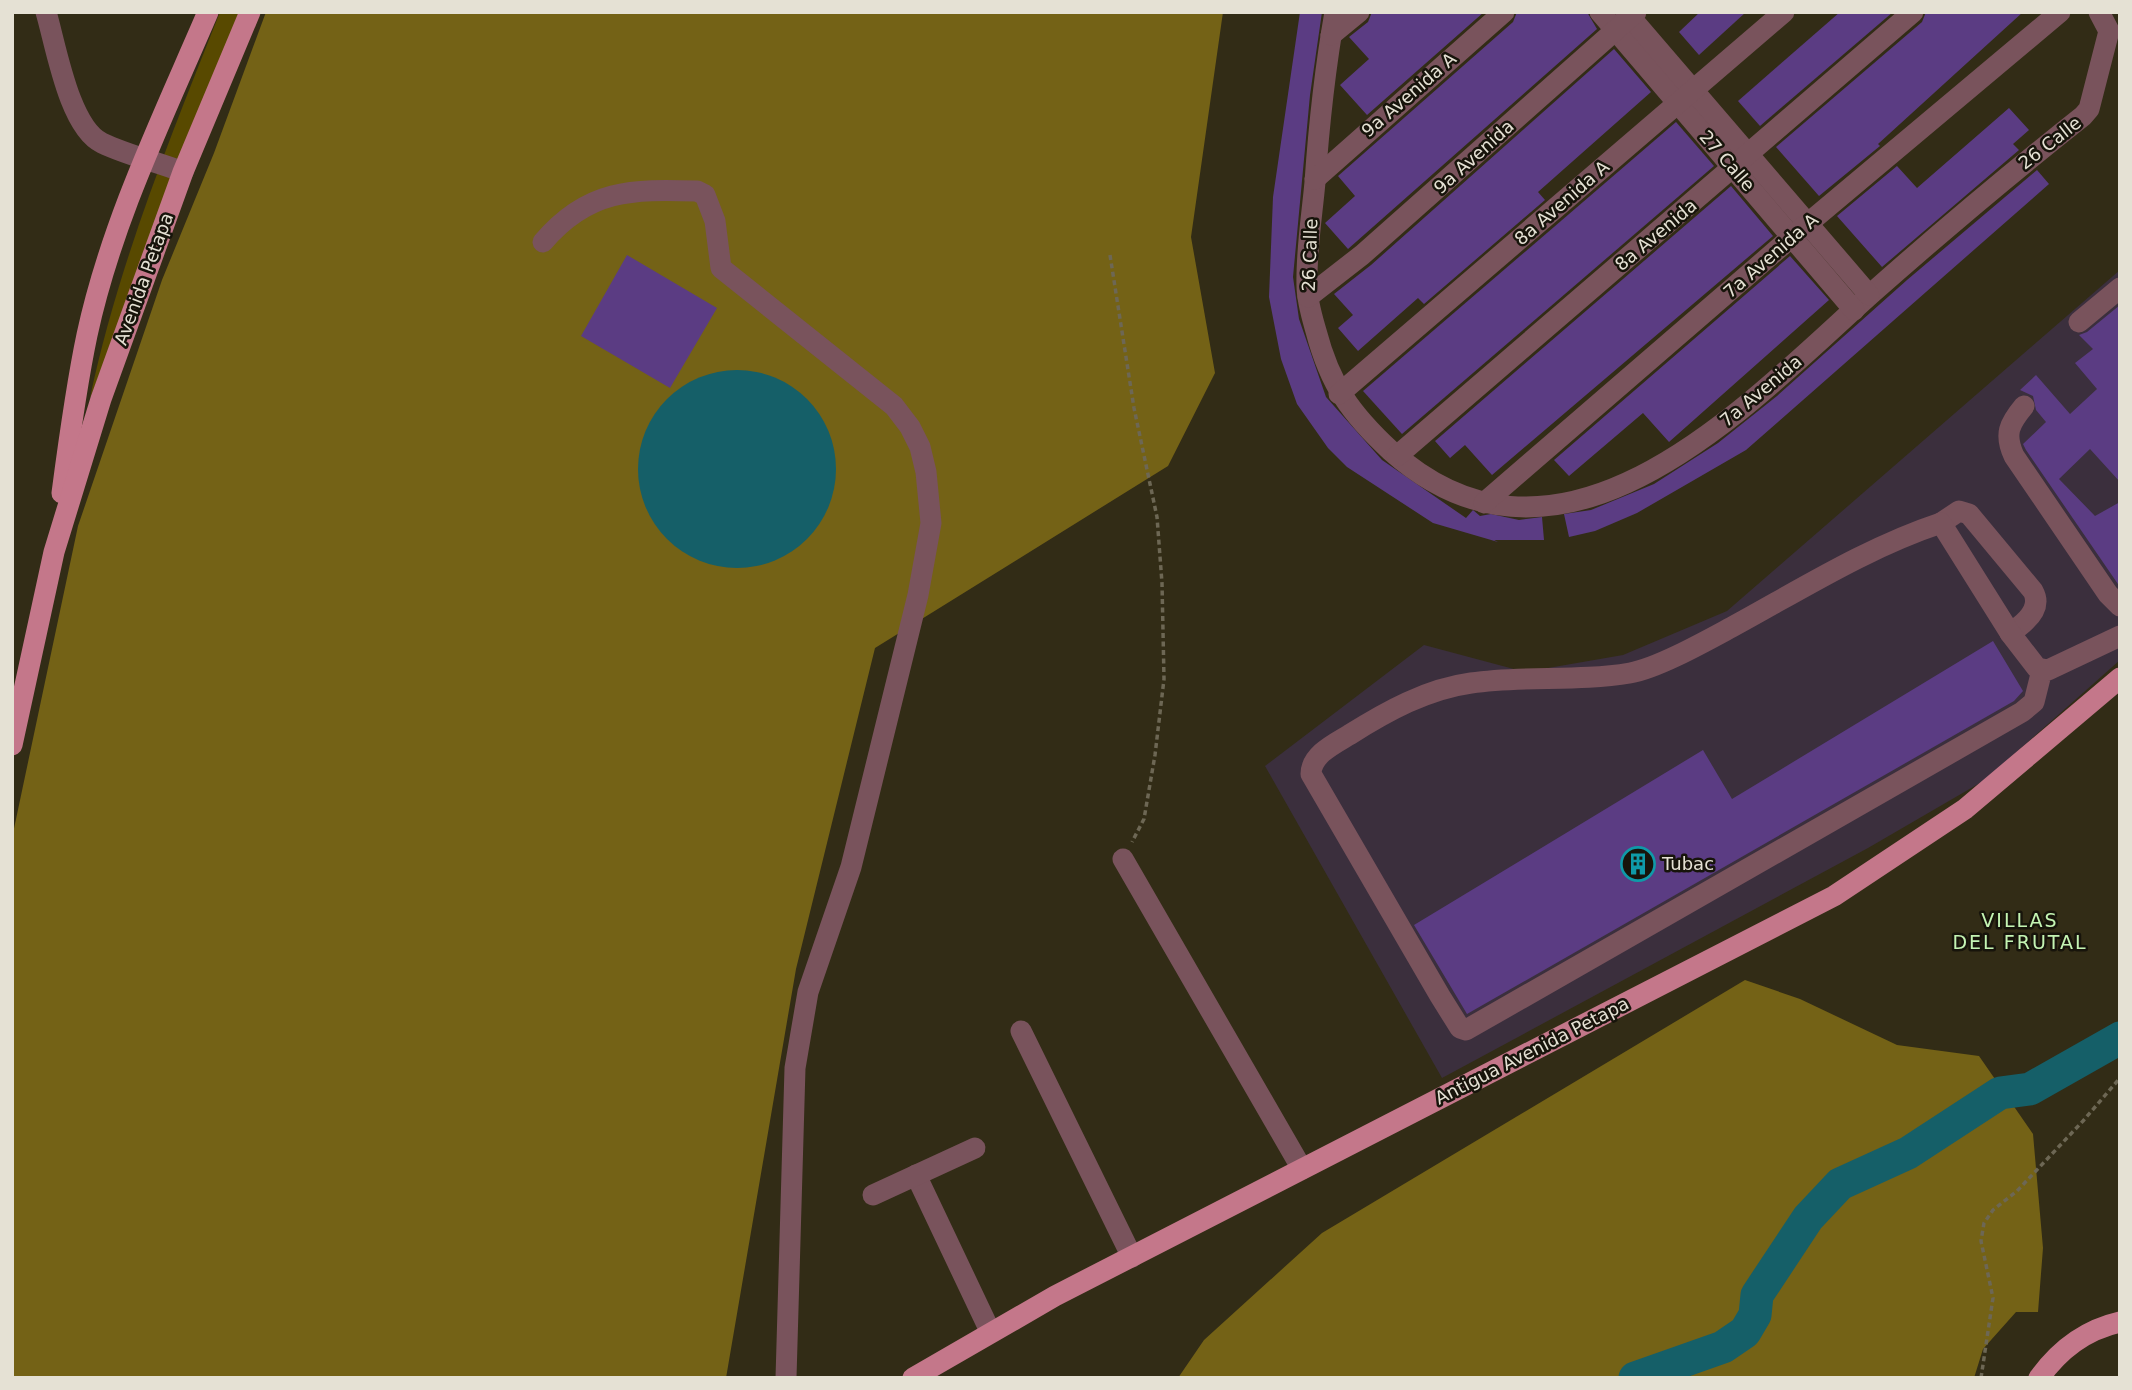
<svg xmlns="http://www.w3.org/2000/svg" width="2132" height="1390" font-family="'DejaVu Sans',sans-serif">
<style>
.industrial{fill:#3b2f3d}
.green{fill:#584900}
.forest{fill:#746216}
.water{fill:#155f68}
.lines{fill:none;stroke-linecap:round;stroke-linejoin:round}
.river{stroke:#155f68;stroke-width:33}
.building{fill:#5b3c83}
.path{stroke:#6d6754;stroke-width:3.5;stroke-dasharray:5 3.5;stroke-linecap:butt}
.minor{stroke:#79535c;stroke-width:21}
.major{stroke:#c4778a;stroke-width:21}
.labels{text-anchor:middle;stroke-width:5;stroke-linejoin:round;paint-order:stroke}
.street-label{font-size:18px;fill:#e5e1d4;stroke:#17140b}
.poi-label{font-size:18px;fill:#e5e1d4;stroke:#17140b;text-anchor:start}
.neighbourhood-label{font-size:19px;letter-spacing:2px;fill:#c4f4b3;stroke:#17140b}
</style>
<rect width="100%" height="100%" fill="#322c16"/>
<!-- industrial -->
<polygon class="industrial" points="2120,270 2120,660 1985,780 1868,848 1442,1078 1265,766 1424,645 1525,672 1623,655 1727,611"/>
<!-- green -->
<path class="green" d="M220 12H241L90 398C118 265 170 138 220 12Z"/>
<!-- forest -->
<g class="forest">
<polygon points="266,12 1223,12 1191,237 1215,373 1168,466 875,648 796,969 726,1378 12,1378 12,838 78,526 162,280 214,153"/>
<polygon points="1745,980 1800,999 1897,1045 1979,1056 2033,1134 2043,1248 2038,1312 2016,1312 1983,1349 1974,1378 1178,1378 1204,1340 1322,1233"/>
</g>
<!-- water -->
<circle class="water" cx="737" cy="469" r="99"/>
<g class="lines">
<!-- river -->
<polyline class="river" points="1635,1378 1723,1347 1745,1332 1755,1315 1757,1295 1808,1218 1840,1184 1908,1153 2000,1093 2030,1089 2120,1038"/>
</g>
<!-- building -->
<g class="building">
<polygon points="1300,12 1322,12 1310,95 1293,277 1299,319 1326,397 1382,460 1466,518 1473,510 1480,516 1491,514 1519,520 1542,517 1544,540 1494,540 1498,542 1433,523 1347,467 1328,448 1297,404 1281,359 1269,297 1273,197"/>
<polygon points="1372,12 1484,12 1367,115 1340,85 1369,59 1349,37 1368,22"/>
<polygon points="1517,12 1587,12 1597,29 1348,249 1325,223 1355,196 1338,176 1513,22"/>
<polygon points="1700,12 1746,12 1699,55 1679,32"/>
<polygon points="1840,12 1893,12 1760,126 1738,101"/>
<polygon points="1926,12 2023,12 1878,144 1880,146 1819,196 1776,147 1922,22"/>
<polygon points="1614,49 1651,92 1538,192 1545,200 1424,304 1418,298 1358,351 1338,328 1353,315 1334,294 1371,265"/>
<polygon points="2009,108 2029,130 2013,144 2019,150 1882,267 1837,216 1897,166 1917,188"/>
<polygon points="1676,122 1714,166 1402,434 1363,391"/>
<polygon points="2037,170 2049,184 1746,450 1637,513 1595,531 1569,537 1564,514 1591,510 1654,484 1718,443 1777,396 1907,280"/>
<polygon points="1731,186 1773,236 1492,475 1465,445 1450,458 1435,441"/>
<polygon points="627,255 717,308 670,388 581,336"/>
<polygon points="1790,256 1829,300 1669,442 1643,413 1569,476 1554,460"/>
<polygon points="2120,305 2120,482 2090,449 2059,479 2095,516 2120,502 2120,587 2026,450 2023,444 2046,422 2036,410 2033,396 2020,390 2036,375 2070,414 2097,389 2075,363 2093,349 2079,335 2087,332"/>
<polygon points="1993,641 2023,691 2014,701 1467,1014 1414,925 1703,750 1732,799"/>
</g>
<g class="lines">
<!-- path -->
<g class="path">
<polyline points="1110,255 1134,408 1157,517 1162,583 1164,679 1155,755 1144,819 1132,842"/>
<polyline points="1981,1378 1993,1298 1981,1241 1984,1223 1993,1210 2017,1191 2083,1121 2120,1078"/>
</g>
<!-- minor -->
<g class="minor">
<path d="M46 12C56 46 69 127 102 143 127 155 157 162 183 172"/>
<path d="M1335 12C1325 69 1319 124 1315 182 1312 216 1306 251 1307 286 1307 301 1312 317 1316 331 1330 385 1351 414 1391 451 1563 605 1747 405 1872 293 1941 232 2011 173 2083 116L2089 109 2109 31 2099 12"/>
<polyline points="1600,12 1854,310"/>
<polyline points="1626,12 1869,295"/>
<polyline points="1331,35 1359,12"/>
<polyline points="1315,179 1504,12"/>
<path d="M543 242C588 189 632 189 697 191L705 195 715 221 721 268 894 406 910 427 920 447 926 472 931 523 918 595 851 867 808 992 795 1068 786 1378"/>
<polyline points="1308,297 1362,255 1636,12"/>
<polyline points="2079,322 2120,288"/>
<polyline points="1339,394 1784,12"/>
<path d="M2024 406C2009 424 2004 434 2014 456L2108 594 2120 606"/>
<polyline points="1397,456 1913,12"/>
<polyline points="1484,503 1793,236 2060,12"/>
<path d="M1941 523 1959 511 1969 514 2033 591C2043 609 2024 624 2010 633"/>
<path d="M2042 670 2034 702 2022 712 1466 1030 1460 1028 1440 996 1311 774C1311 755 1334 744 1349 735 1387 711 1427 689 1471 683 1524 675 1577 682 1630 673 1658 668 1706 641 1732 627 1800 590 1868 547 1941 523L2010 633 2037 668 2048 670 2120 636"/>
<polyline points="1123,859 1302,1169"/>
<polyline points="1021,1031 1132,1257"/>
<polyline points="916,1175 990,1331"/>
<polyline points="873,1195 975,1148"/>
</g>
<!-- major -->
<g class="major">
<path d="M62 493C69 440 76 387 87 335 111 223 163 117 208 12"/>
<polyline points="12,745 54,552 101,399 183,172 250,12"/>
<polyline points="913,1378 1055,1296 1834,896 1965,809 2120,678"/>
<path d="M2039 1378C2060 1349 2085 1330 2120 1322"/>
</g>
</g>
<!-- icons -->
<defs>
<g id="building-ring" transform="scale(1.75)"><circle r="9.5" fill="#17140b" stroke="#0f9aa8" stroke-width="1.5"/><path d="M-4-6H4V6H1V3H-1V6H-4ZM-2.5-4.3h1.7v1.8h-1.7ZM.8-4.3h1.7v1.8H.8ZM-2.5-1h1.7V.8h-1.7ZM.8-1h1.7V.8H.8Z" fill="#0f9aa8"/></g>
</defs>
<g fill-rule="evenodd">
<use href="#building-ring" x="1638" y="864"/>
</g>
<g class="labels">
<!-- street labels -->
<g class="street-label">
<text transform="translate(1409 95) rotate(-41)" y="6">9a Avenida A</text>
<text transform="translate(2050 143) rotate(-38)" y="6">26 Calle</text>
<text transform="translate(1474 157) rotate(-42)" y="6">9a Avenida</text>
<text transform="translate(1727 161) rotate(49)" y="6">27 Calle</text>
<text transform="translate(1562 203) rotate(-41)" y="6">8a Avenida A</text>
<text transform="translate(1656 235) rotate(-40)" y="6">8a Avenida</text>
<text transform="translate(1310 255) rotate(-88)" y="6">26 Calle</text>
<text transform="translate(1771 256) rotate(-41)" y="6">7a Avenida A</text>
<text transform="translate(144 279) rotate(-70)" y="6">Avenida Petapa</text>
<text transform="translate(1761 391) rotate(-40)" y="6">7a Avenida</text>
<text transform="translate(1532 1051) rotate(-27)" y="6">Antigua Avenida Petapa</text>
</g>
<!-- poi labels -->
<g class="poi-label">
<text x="1662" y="870">Tubac</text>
</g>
<!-- neighbourhood labels -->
<g class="neighbourhood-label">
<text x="2020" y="927">VILLAS<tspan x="2020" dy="22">DEL FRUTAL</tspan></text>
</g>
</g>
<!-- border -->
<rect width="2132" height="1390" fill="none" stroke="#e5e1d4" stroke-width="28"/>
</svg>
